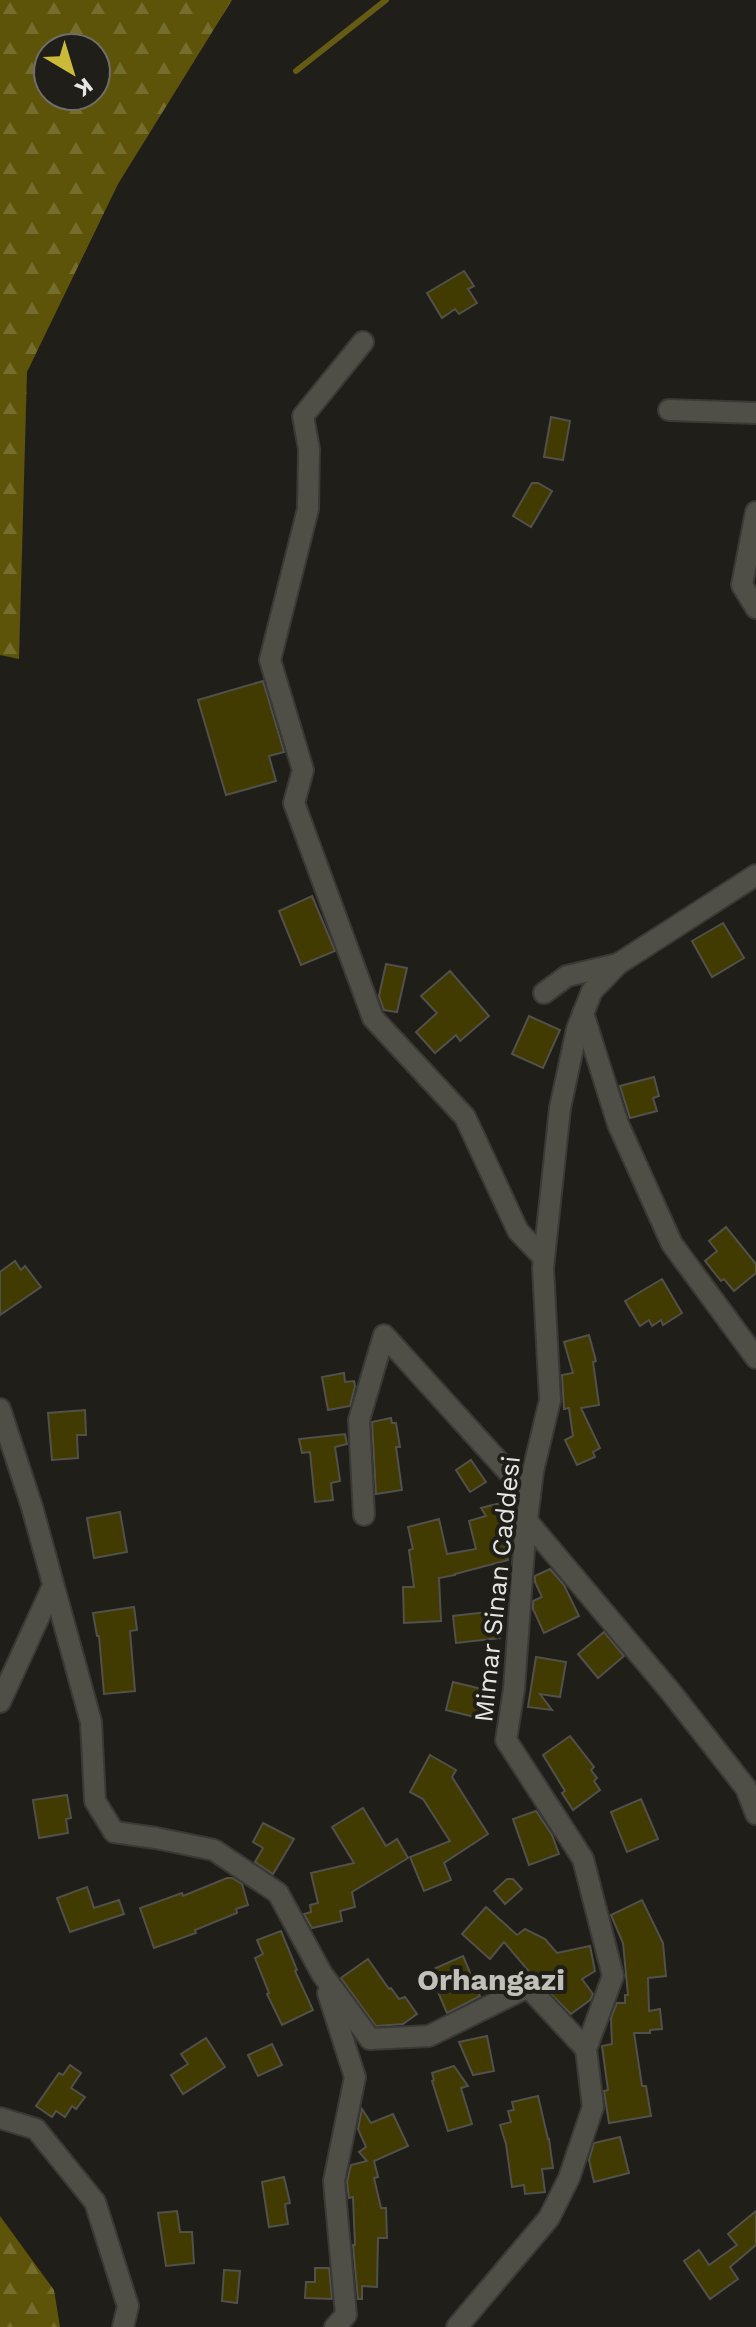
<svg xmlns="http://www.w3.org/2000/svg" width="756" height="2327" font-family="'Work Sans',sans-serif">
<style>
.forest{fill:url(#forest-firs);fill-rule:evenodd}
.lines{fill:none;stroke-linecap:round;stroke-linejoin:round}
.stream{stroke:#655b14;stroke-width:6}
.building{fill:#413a01;stroke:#51504a;stroke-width:2}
.minor-casing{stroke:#3a3935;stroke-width:24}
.minor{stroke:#4f4f48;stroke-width:20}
.labels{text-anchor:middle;stroke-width:8;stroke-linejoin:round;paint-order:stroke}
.street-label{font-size:26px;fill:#e6e6e2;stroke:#1f1e18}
.quarter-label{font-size:30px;font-weight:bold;fill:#c1c0b9;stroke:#1f1e18}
</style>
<defs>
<pattern id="forest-firs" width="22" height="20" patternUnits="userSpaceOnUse" patternTransform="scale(2)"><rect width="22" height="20" fill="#5e5409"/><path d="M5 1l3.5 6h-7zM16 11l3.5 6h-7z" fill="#756d2d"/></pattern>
</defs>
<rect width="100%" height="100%" fill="#1f1e18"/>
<!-- forest -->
<g class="forest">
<path d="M0 0H232L118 184 27 372 19 659 0 655ZM96 48V96H48V48Z"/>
<polygon points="0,2216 54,2290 60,2327 0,2327"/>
</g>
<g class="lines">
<!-- stream -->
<polyline class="stream" points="296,71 386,0"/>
</g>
<!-- building -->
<g class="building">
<polygon points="464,271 474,286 468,289 477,303 459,314 455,309 442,318 427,293"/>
<polygon points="551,417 570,421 563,460 544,457"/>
<polygon points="532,483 538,483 552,491 531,527 513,516"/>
<polygon points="263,681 284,752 269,756 276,781 226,795 198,700"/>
<polygon points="312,896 335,951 301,965 279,911"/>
<polygon points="723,923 744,958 712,977 692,941"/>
<polygon points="386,964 407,968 397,1012 384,1010 379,996"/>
<polygon points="450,971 489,1016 460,1041 456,1035 435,1053 416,1032 437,1013 421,996"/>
<polygon points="529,1016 560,1030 543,1068 512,1054"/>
<polygon points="654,1077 659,1096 653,1098 657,1111 630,1118 620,1086"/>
<polygon points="726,1227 756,1264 756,1273 734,1291 724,1279 721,1281 705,1261 717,1251 709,1241"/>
<polygon points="15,1261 21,1270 25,1266 41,1287 0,1315 0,1272"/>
<polygon points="662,1279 682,1313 663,1325 661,1320 652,1326 649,1320 640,1326 625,1301"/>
<polygon points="589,1335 596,1361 593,1362 599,1405 581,1408 600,1448 593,1452 595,1457 577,1465 565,1440 573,1436 569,1408 564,1409 562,1375 573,1373 564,1342"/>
<polygon points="344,1373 345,1382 354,1381 355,1386 350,1406 328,1410 322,1377"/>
<polygon points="85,1410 86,1435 77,1435 78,1458 52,1460 48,1413"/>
<polygon points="391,1418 392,1423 396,1423 400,1447 396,1447 402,1490 376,1494 372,1422"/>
<polygon points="345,1434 347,1444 335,1447 340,1481 331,1483 333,1500 315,1502 310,1452 302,1453 299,1439"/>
<polygon points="471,1460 486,1482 470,1492 456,1470"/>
<polygon points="509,1501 514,1518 505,1520 510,1539 503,1541 508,1560 455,1574 455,1575 439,1578 441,1621 404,1623 403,1587 414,1587 409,1550 413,1549 408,1527 439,1519 447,1554 476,1549 469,1521 486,1516 481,1508"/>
<polygon points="120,1512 127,1552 94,1558 87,1518"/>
<polygon points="550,1569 564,1585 579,1616 544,1633 533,1609 533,1601 542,1597 535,1582 535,1576"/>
<polygon points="134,1607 137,1630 130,1631 135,1691 104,1694 99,1636 97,1636 93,1613"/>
<polygon points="496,1611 500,1638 456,1643 453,1616"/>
<polygon points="604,1632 624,1656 598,1678 578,1654"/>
<polygon points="536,1657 566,1662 560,1697 540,1694 552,1710 528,1707"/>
<polygon points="453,1682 486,1690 483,1701 487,1702 483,1719 446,1710"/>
<polygon points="570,1736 594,1767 591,1770 597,1778 594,1781 600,1790 573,1810 562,1793 565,1791 543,1755"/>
<polygon points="430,1755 456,1770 452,1777 488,1834 444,1863 451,1880 424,1891 410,1857 450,1841 423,1799 410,1792"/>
<polygon points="67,1795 71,1818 66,1819 68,1833 39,1838 33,1800"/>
<polygon points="641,1799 658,1839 627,1852 611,1812"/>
<polygon points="363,1808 386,1846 397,1839 408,1858 352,1892 355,1907 340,1911 342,1921 312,1928 304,1914 311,1912 310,1905 318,1903 311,1873 354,1863 332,1827"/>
<polygon points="536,1811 552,1835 559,1854 529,1865 513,1819"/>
<polygon points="263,1823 294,1839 273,1874 255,1862 263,1848 253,1842"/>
<polygon points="227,1878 232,1878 242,1884 248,1905 236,1909 237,1913 195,1930 196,1933 154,1948 140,1908 182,1893 183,1896"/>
<polygon points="507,1879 513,1879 522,1889 505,1904 494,1891"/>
<polygon points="87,1887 94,1908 119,1900 124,1914 70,1932 57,1898"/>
<polygon points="642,1900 663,1943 666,1976 648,1978 649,2011 660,2009 662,2029 650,2030 650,2033 634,2033 642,2086 646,2086 651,2116 609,2123 604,2091 608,2090 602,2046 612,2044 611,2018 617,2003 625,2003 625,1995 628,1995 623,1943 611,1915"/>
<polygon points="486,1907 517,1935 525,1929 545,1939 557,1953 590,1946 595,1971 582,1979 593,1994 590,2000 571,2014 532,1975 504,1942 490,1959 462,1934"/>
<polygon points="281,1931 297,1970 295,1971 313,2010 282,2025 267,1994 269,1993 255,1958 263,1954 257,1940"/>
<polygon points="463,1956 480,1996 447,2013 429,1971"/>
<polygon points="368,1959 389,1989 391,1988 399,1999 405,1997 417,2014 403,2024 376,2026 341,1978"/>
<polygon points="487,2036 494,2071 473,2075 459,2042"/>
<polygon points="206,2038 225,2067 183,2094 171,2075 188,2064 181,2054"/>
<polygon points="272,2044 282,2065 258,2076 248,2055"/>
<polygon points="70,2065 81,2073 71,2088 85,2097 76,2109 72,2106 65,2117 56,2111 52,2117 36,2106 59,2073 63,2075"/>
<polygon points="454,2066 468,2086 461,2088 472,2124 448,2131 432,2081 434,2080 432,2073"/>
<polygon points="538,2096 548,2139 549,2139 553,2168 542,2169 545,2192 525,2194 524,2185 512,2187 506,2144 500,2125 511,2122 508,2111 514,2110 512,2102"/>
<polygon points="362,2109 371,2123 393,2114 408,2146 374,2161 378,2177 374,2178 381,2208 386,2208 387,2238 378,2238 377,2287 362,2286 362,2299 358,2299 353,2245 355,2245 353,2197 349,2198 347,2182 351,2165 367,2161 359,2152 366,2147 358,2129"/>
<polygon points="620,2137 629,2173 594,2182 589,2160 594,2143"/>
<polygon points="284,2177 290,2203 285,2204 288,2224 269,2227 262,2182"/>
<polygon points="177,2211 180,2232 192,2232 194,2263 166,2266 158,2213"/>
<polygon points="756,2211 756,2245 730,2267 738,2279 710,2299 684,2261 699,2250 709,2265 737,2245 728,2234"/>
<polygon points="315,2268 329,2268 332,2299 305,2298 306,2282 315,2282"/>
<polygon points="224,2270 240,2271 237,2303 222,2301"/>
</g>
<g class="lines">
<!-- minor casing -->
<g class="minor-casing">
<g id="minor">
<polyline points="363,342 303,416 309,449 308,509 270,660 303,770 294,803 373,1018 465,1117 518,1231 544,1258"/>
<polyline points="669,410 756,413"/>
<polyline points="756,512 742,585 756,608"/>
<polyline points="544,993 567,976 618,964"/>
<polyline points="583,1013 618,1124 672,1244 756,1358"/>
<polyline points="0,1409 32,1507 91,1722 95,1801 114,1832 156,1838 214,1850 278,1893 322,1974 370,2039 429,2036 528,1987 586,2049"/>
<polyline points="364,1515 359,1420 384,1335 530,1496"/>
<polyline points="527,1521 670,1691 746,1788 756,1814"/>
<polyline points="0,1702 53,1586"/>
<polyline points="328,1993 355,2077 334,2181 346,2315 335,2327"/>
<polyline points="0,2118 36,2129 95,2202 128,2306 123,2327"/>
<polyline points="457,2327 549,2218 569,2178 593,2107 586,2049 613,1976 583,1859 506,1740 514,1689 525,1535 533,1471 550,1400 543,1268 560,1108 577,1029 592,991 618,964 756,875"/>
</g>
</g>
<!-- minor -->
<use href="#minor" class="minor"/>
</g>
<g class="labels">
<!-- street labels -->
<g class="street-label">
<text transform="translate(497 1589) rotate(-84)" y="9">Mimar Sinan Caddesi</text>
</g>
<!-- quarter labels -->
<g class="quarter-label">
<text x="491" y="1990">Orhangazi</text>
</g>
</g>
<!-- north arrow -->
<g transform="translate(72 72) rotate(142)"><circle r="38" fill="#1f1e18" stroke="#6f6e69" stroke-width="2"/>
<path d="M0-6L14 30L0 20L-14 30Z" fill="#cbba39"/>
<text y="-12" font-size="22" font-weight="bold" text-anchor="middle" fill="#e6e6e2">K</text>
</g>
</svg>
